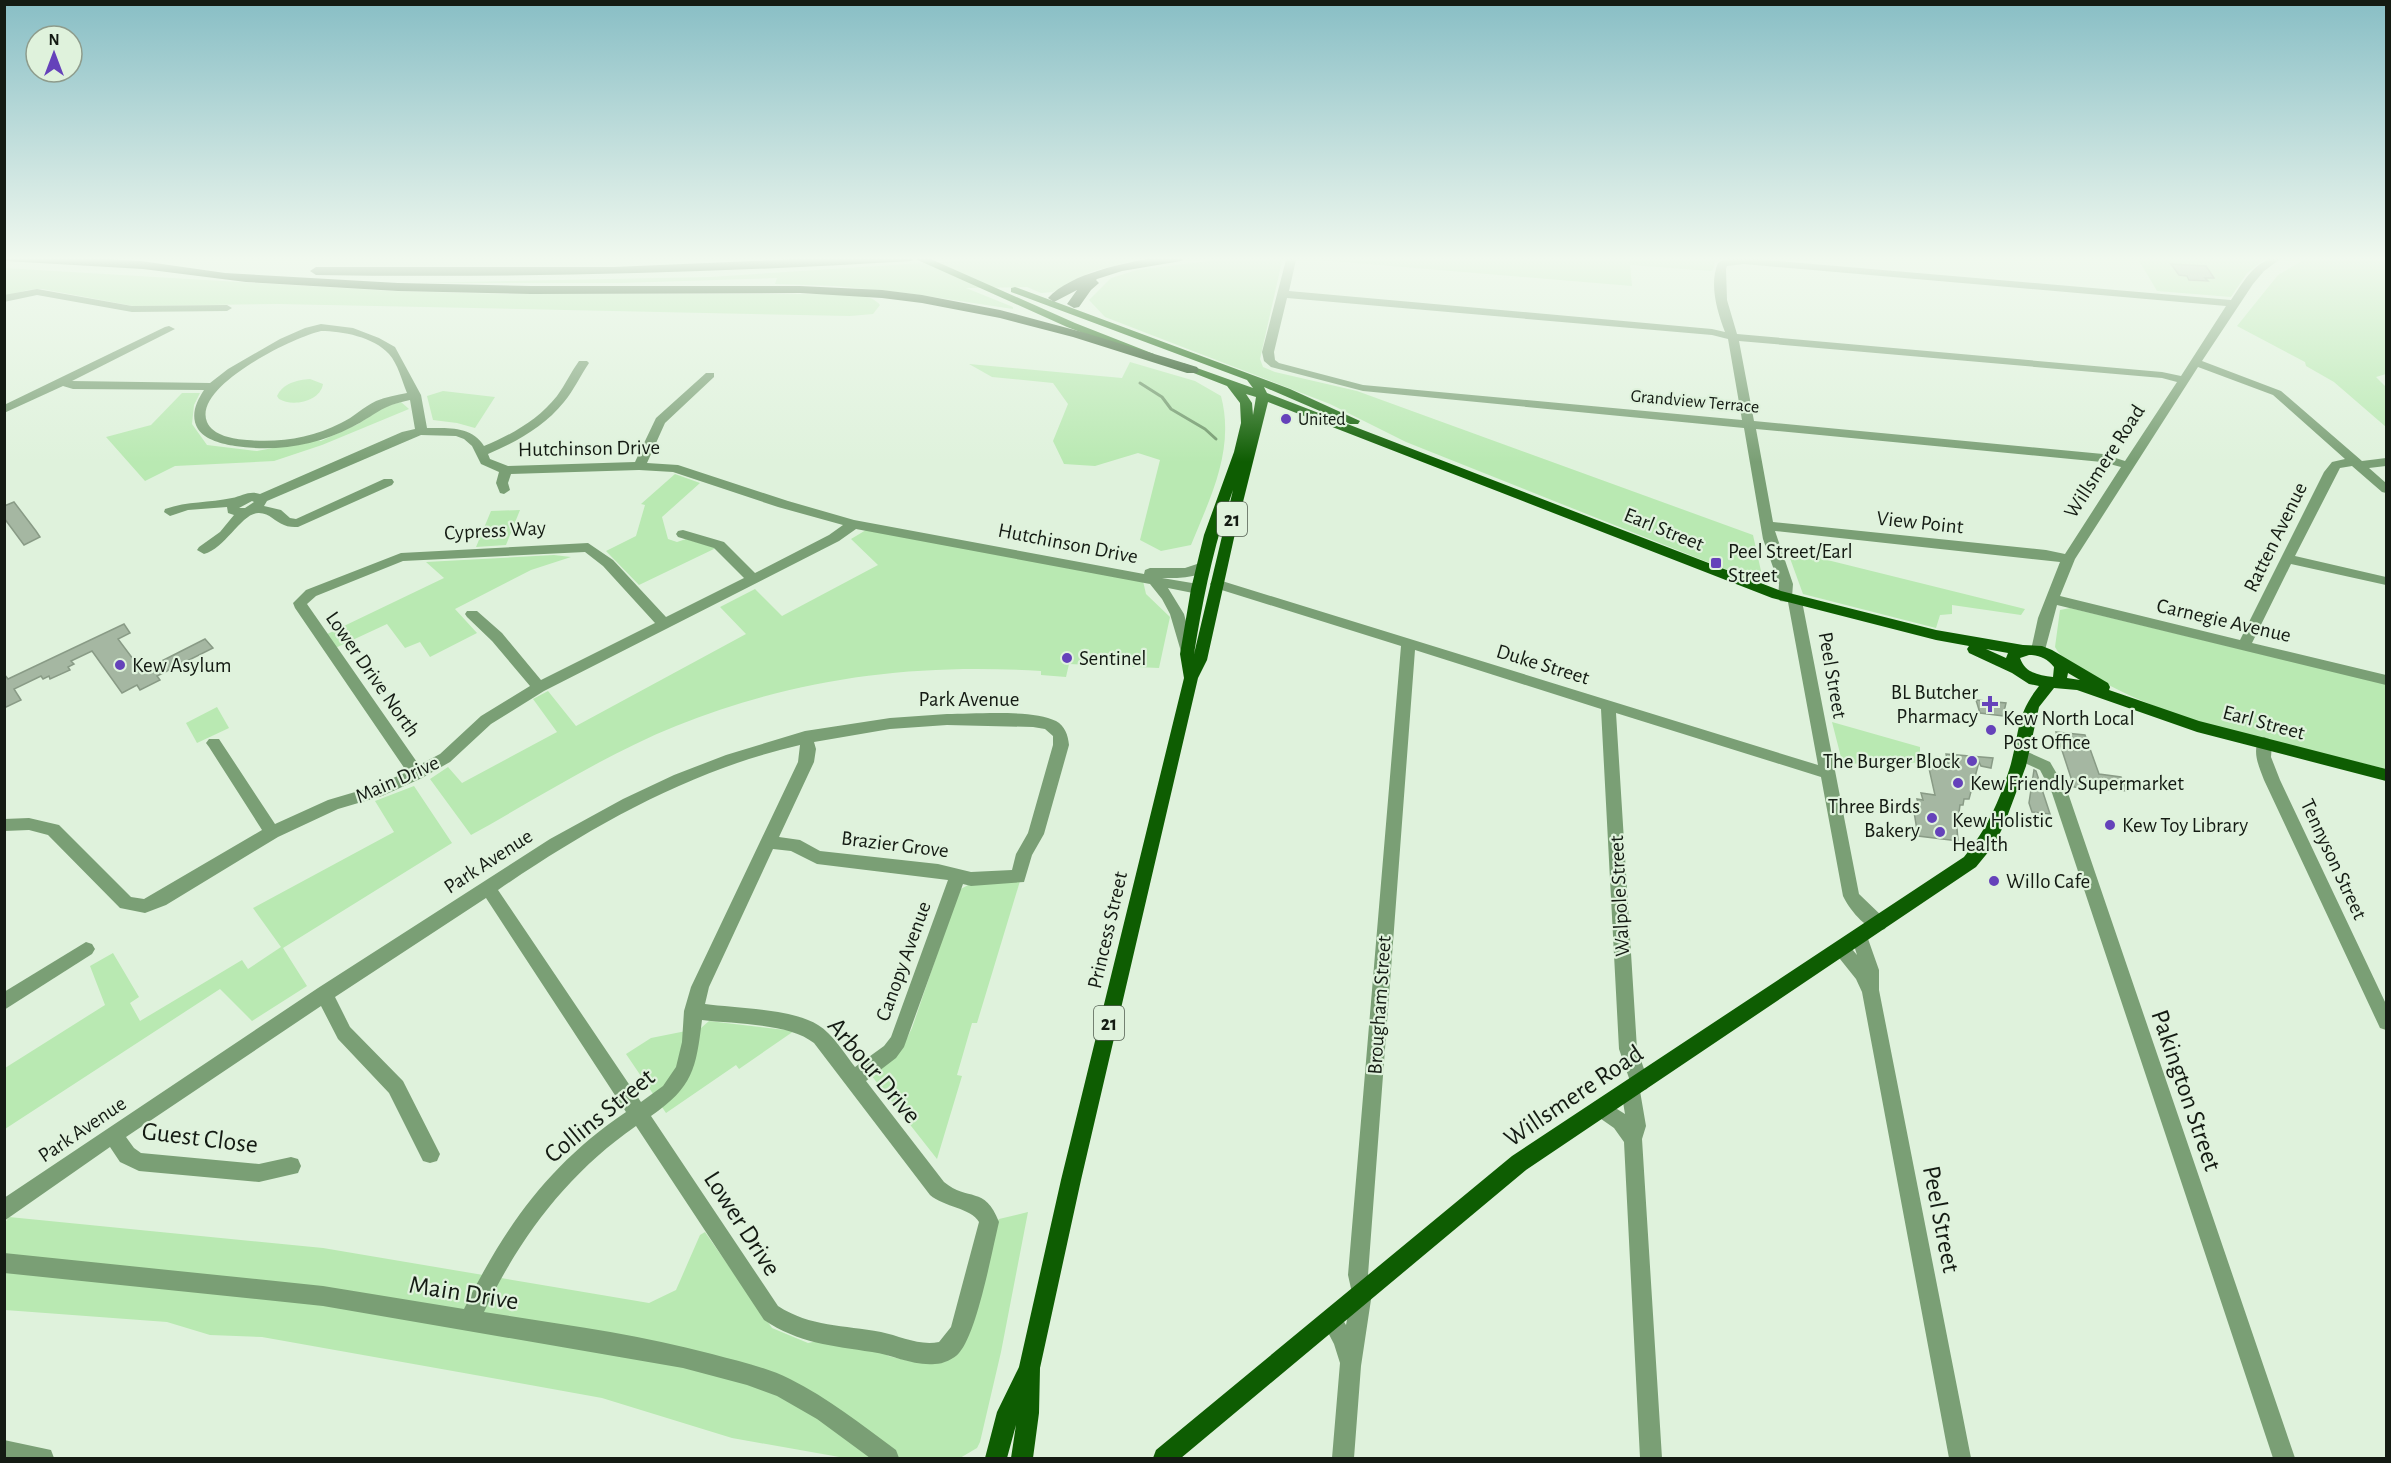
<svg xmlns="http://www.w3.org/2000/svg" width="2391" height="1463" font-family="'Alegreya Sans',sans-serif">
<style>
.green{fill:#b9e9b2}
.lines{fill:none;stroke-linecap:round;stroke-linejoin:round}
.stream{stroke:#70986b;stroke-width:3}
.building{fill:#a5b7a2;stroke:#899b86;stroke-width:1.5}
.minor{fill:#7a9f75;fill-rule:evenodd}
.major{fill:#0e5d02;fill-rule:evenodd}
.highway{fill:#0f3f09;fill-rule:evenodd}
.poi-dot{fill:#6542ba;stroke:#dff2dc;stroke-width:2}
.labels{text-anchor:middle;stroke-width:4.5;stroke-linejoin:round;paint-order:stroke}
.far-street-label{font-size:18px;fill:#141b13;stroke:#dff2dc}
.far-poi-label{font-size:18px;fill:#141b13;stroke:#dff2dc;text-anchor:start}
.shield{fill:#dff2dc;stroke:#515c4f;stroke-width:1.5}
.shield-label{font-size:20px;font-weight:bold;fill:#141b13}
.street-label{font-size:21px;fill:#141b13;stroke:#dff2dc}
.poi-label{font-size:21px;fill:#141b13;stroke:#dff2dc;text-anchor:start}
.near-street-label{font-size:26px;fill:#141b13;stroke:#dff2dc}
</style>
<rect width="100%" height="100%" fill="#dff2dc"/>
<!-- green -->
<g class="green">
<polygon points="1017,257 1150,257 1093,271 1053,292 1041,293 1027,287 966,288 1013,307 1013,309 906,293 835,286 775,284 777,278 621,283 414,283 710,277"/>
<polygon points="1283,257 1260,359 1263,367 1275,372 1357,391 1753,535 1763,580 1750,579 1406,442 1330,404 1105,317 1089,300 1111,278 1137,270 1216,260"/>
<polygon points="2137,257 2267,257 2247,273 2231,297 2157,291"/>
<polygon points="2386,257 2386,374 2376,377 2386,387 2386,427 2334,382 2306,366 2305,362 2237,326 2278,275 2307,258"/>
<polygon points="1295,258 1295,257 1728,258 1715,263 1712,271 1630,265 1632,286"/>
<path d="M4 268 392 291 507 294H827C842 296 871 292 880 305L873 314 850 316 278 304 133 306 42 289 28 290 5 296Z"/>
<path d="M1130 362 1195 381 1221 396C1235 449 1211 496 1191 545L1161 551 1140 540 1160 460 1138 453 1095 466 1064 464 1053 441 1068 404 1053 383 992 377 969 364 1122 378Z"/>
<path d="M310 379 323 384C320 402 292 407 279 399L277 396C283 383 297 380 310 379Z"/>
<polygon points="443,391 495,397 475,428 457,423 433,420 427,396"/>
<polygon points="182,393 200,393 194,405 192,424 207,445 257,451 315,440 321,441 358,424 384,407 401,402 409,409 322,445 274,461 175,466 145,481 106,437 151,425"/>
<polygon points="675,474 700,483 662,517 668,539 677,542 686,539 716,548 639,585 606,551 636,536 645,505 641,504"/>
<polygon points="520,510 506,545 476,547 491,511"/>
<path d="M866 530 1143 581 1146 594 1170 617 1159 668 1069 664 1066 677 1041 675V671C912 663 797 678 676 726 604 755 538 798 471 835L430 779 448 767 462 783 557 732 533 699 548 691 576 726 746 634 720 607 755 589 782 616 878 565 851 539Z"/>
<polygon points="1787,550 2025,609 2021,615 1952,605 1952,614 1940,615 1936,628 1803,594"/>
<polygon points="554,555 571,557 531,570 455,609 477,633 430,657 420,642 405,648 387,624 331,650 321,637 444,578 426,562"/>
<path d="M2070 608 2386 684V769C2287 744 2175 727 2086 672 2075 665 2061 659 2055 647L2060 610Z"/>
<polygon points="217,707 229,728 197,743 186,723"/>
<polygon points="1832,722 1920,747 1920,763 1880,761 1843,765"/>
<polygon points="414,786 452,843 283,948 307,986 252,1021 220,989 5,1129 5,1068 105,1005 90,966 113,953 139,997 130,1003 140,1021 242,960 248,969 281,947 253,908 394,832 375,801"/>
<polygon points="1020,881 977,1023 972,1023 957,1075 962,1076 937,1159 871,1075 907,1038 912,1028 959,890 970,884"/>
<polygon points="709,1021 794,1031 739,1069 736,1065 666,1113 626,1054 651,1038 701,1028"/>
<path d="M1028 1212 1001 1352 980 1442 977 1448 960 1458H845L732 1438 602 1398 464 1373 262 1337 210 1335 167 1322 5 1310 4 1224 9 1217 323 1248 649 1303 676 1290 700 1235 705 1232 772 1328 808 1343 827 1339 882 1347 888 1356C915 1362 933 1370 957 1353L992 1228 999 1219Z"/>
</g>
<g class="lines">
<!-- stream -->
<polyline class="stream" points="1140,383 1162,397 1171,409 1205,429 1216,439"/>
</g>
<!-- building -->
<g class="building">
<polygon points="2171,264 2206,266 2214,278 2205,278 2208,281 2189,280 2187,276 2179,275"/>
<polygon points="14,502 36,531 40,537 24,545 4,518 4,506"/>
<polygon points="124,624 130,633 118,639 142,671 205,639 213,648 157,676 160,680 140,690 137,685 122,693 92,651 71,661 74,664 68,667 70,670 50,679 49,676 43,679 41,676 14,689 21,700 4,708 4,674 8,679"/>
<polygon points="1976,700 2006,703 2003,716 1980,713"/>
<polygon points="2056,732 2085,735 2099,774 2121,777 2127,791 2074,787"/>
<polygon points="1946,754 1993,758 1991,768 1981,766 1979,762 1969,799 1964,799 1963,805 1960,805 1957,828 1958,841 1918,836 1914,812 1913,803 1918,804 1917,799 1923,800 1921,793 1935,795 1928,764 1949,767"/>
<polygon points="2034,770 2036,771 2050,814 2032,812 2029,803"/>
</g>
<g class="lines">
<!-- minor -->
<g class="minor">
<path d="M1293 257 1296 260 1289 291 1712 329 1725 332C1717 311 1709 284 1718 263L1723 260 1744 258 2231 300C2245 280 2256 257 2283 257L2264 271 2253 284 2202 361 2281 391 2362 461 2386 458V466L2369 468 2386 483V493L2382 492 2352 466 2340 468 2295 556 2386 577V585L2291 564 2252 643 2386 675V685L2057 605 2045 650 2038 655 2031 650 2038 618 2060 562 1775 531 1793 584 1792 597 1800 598 1802 601 1859 894 1885 919 1887 924 1885 929C1869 935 1849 909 1843 896L1821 777 1616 713 1637 1049 1649 1083 1647 1089 1640 1091 1646 1126 1642 1139 1662 1458H1640L1624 1142 1614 1128 1594 1114 1592 1108 1594 1102 1601 1099 1625 1114 1621 1090 1623 1084 1630 1081 1619 1049 1601 709 1415 650 1368 1275 1372 1293 1361 1366 1354 1458H1332L1340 1363 1334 1344 1321 1319 1324 1312 1331 1309 1338 1312 1346 1325 1352 1293 1348 1275 1401 646 1212 587 1210 584 1212 581H1222L1818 765 1788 602 1780 601 1778 598 1779 584 1763 539 1744 428 1363 391 1271 367 1264 361 1262 352 1286 260ZM1744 264 2226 306 2181 376 2162 372 1737 334 1727 300 1726 269 1727 266ZM1287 298 1712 335 1728 339 1742 420 1363 385 1279 363 1275 360 1274 352ZM1739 341 2162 378 2177 382 2125 461 2103 454 1754 421ZM2198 367 2273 395 2345 459 2332 462 2324 472 2240 640 2060 596 2075 559ZM1756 429 2102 462 2121 467 2065 554 2046 550 1773 522Z"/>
<polygon points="37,289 132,306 227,305 232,308 227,311 132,312 37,295 4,302 4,295"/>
<path d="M321 324 353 328 379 338 395 347 421 395 427 428C448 428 472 426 484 446 511 435 538 420 557 396 565 385 571 372 579 361H587L589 363C580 376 574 390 564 402 544 427 516 442 488 454L490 459 508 466 635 462 656 418 706 373H714V377L665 423 647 463 678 465 788 501 854 520 1144 574 1145 570 1150 568H1185L1203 562 1208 564 1210 567C1199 579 1177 578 1162 578L1198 584 1205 589 1198 594 1168 588 1184 614 1194 651 1187 656 1182 655 1170 614 1162 599 1150 584 856 529 839 541 544 691 491 724 450 762 422 778 382 796 338 809 278 837 166 905 145 913 120 908 48 835 29 830 4 831V819L29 818 59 825 131 897 144 899 262 830 209 747 206 743 209 739H219L275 824 328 800 372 787 407 772 295 608 293 603 306 590 401 553 588 543 613 560 666 617 744 578 714 548 678 537 676 534 678 531 683 530 724 542 755 573 829 535 843 525 778 507 673 472 639 470 511 474 508 483 510 490 504 494 500 493 496 483 499 472 481 464 472 446 464 439 456 436 421 435 267 501 264 506 281 510 290 518 296 519 384 479H392L394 482 392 485 298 527C294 527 288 527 284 525 275 522 270 513 259 513 242 512 226 548 204 554L197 550 199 547 220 532 234 515 228 513 227 507 188 510 170 516 164 512 165 509C188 501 209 503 232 498 242 496 250 490 260 494L402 432 415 429 410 400C380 406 376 415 352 427 316 446 275 452 235 446 223 444 205 440 198 429 190 416 196 402 204 390L73 389 63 386 4 413V405L165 327 169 326 175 329 72 381 210 383 228 369 280 339 305 328ZM321 331C342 331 374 337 389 354 398 364 402 381 407 393 397 395 386 397 376 401 363 407 354 417 341 423 312 438 279 443 247 440 234 439 213 436 207 422 192 386 294 337 321 331ZM252 501 254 502 245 508H239ZM585 552 603 566 655 623 541 680 502 633 477 611H467L465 614 467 617 492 641 530 686 481 716 440 754 419 765 307 604 316 596 403 561Z"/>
<path d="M947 714C974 714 1032 709 1056 721 1065 726 1068 735 1069 745L1044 834 1032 855 1024 882 971 886 963 884 904 1047 896 1058 866 1081 944 1182C968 1202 985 1185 999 1222 992 1251 977 1333 959 1353 954 1359 943 1364 935 1364 913 1366 893 1355 872 1352 833 1346 798 1343 764 1320L636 1126C567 1174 520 1237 484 1312 560 1324 637 1334 712 1354 738 1361 766 1367 790 1379 828 1398 862 1425 896 1450L899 1458H870L817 1419 777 1396 747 1385 683 1368 323 1306 4 1273V1253L323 1286 464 1309C505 1226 549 1164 626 1112L486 898 335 997 350 1027 403 1081 440 1154 437 1161 430 1163 423 1161 389 1093 338 1039 321 1006 126 1137 134 1148 141 1153 259 1164 291 1157 298 1159 301 1166 298 1173 259 1182 139 1171 120 1162 110 1147 4 1221V1198L318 988 550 839 623 799 674 775 726 755 805 731 890 718ZM947 725 1033 727 1045 729 1053 736V745L1028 833 1016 854 1012 870 971 872 938 864 820 851 800 840 779 837 814 762 816 749 814 742 890 729ZM800 745 798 762 691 987 684 1011 682 1042 676 1067 663 1086 641 1102 498 890C590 827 690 770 800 745ZM773 849 791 851 817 864 948 880 891 1037 884 1046 855 1067C844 1053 833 1034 818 1025 793 1009 735 1008 705 1004L709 987ZM702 1020C734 1024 789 1023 814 1043L930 1195C944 1207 971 1208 979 1222L951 1327 939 1342C919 1346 900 1336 881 1332 844 1325 810 1327 778 1306L651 1116C693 1087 696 1069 702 1020Z"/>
<path d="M2264 737 2269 739 2272 743 2271 757 2280 780 2386 1004V1030L2380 1028 2264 780C2259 766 2252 753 2259 739Z"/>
<polygon points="2021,749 2050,762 2068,793 2295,1458 2273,1458 2052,793 2040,770 2016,759 2013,755 2016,751"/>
<path d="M1859 929 1865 931 1867 936 1879 970V990L1971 1458H1949L1862 992 1856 979 1832 949 1835 944C1846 940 1850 947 1857 955L1851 936 1853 931Z"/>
<polygon points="86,942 92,944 95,949 92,954 4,1010 4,992"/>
<polygon points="4,1440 51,1450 54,1458 4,1458"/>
</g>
<!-- major -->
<g class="major">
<polygon points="911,257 926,257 1075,323 1154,354 1152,356 1144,356 1067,327"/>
<path d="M1015 287 1290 389 1360 421 1358 424H1350L1264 387 1267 393 1781 591 1936 630 2023 645 2042 646 2052 650 2108 683 2110 687 2109 690 2199 721 2386 769V781L2197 732 2077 690 2054 688 2039 707 2026 766 2004 825 1994 845 1976 867 1526 1170 1181 1458H1153L1156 1450 1512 1156 1964 857C1987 829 1999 802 2010 767 2020 734 2015 716 2039 686L2029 684 2012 673 1969 653 1967 649 1969 646 1936 640 1772 598 1268 402 1234 538 1207 660 1198 678 1081 1180 1040 1368 1039 1413 1033 1458H1011L1016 1425 1007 1458H985L997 1412 1019 1367 1061 1180 1184 678 1180 654 1191 589 1204 535 1234 452 1241 423 1240 403 1227 386 1173 365 1175 363H1183L1253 388 1247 380 1011 292V288ZM1246 394 1256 397 1253 415 1252 403ZM1233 490 1194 654C1203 598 1214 544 1233 490ZM1986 649 2008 653 2006 658ZM2029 655C2040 655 2047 659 2054 667L2053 677C2038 675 2025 673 2020 658ZM2068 673 2080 680 2067 678Z"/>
</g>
<!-- highway -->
<g class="highway">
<polygon points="4,257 75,257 141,261 225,273 398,283 531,286 800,286 882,290 922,295 1000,310 1082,332 1197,367 1199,370 1197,373 1187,373 1073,337 1000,318 922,303 882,298 800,293 531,294 398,291 246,282 143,269 5,261"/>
<path d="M841 257H917L911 261C713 273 515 278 316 275L310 271 316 267H614Z"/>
<path d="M1157 257H1187L1181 261 1122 271 1097 279 1096 280 1099 283 1091 290 1079 307 1074 308 1067 304 1077 290 1054 302 1048 298C1071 273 1125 263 1157 257Z"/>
</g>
</g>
<!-- sky -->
<linearGradient id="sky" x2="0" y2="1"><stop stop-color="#88bec5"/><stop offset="0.56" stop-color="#f1f9ef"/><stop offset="1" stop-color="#f1f9ef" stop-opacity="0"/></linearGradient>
<rect width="2391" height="462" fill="url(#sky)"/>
<!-- markers -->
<g class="poi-dot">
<circle cx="1286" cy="419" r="6"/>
<rect x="1710" y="557" width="12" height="12" rx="3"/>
<circle cx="1067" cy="658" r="6"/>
<circle cx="120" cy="665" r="6"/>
<path d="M1987 695h6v6h6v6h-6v6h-6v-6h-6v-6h6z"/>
<circle cx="1991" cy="730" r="6"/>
<circle cx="1972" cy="761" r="6"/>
<circle cx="1958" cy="783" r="6"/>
<circle cx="1932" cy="818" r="6"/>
<circle cx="2110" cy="825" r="6"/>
<circle cx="1940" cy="832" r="6"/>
<circle cx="1994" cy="881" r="6"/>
</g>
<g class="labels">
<!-- far-street labels -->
<g class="far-street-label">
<text transform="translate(1695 401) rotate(5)" y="6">Grandview Terrace</text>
</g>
<!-- far-poi labels -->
<g class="far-poi-label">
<text x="1298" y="425">United</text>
</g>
<!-- shield labels -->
<g class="shield">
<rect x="1217" y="502" width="30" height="34" rx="4.5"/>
<rect x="1094" y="1006" width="30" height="34" rx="4.5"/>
</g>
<g class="shield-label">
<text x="1232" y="526">21</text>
<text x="1109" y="1030">21</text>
</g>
<!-- street labels -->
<g class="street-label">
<text transform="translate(589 448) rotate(-1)" y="7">Hutchinson Drive</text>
<text transform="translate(2104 461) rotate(-57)" y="7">Willsmere Road</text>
<text transform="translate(1920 522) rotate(6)" y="7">View Point</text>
<text transform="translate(1664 529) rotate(22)" y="7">Earl Street</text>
<text transform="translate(495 530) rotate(-3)" y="7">Cypress Way</text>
<text transform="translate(2275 537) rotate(-64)" y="7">Ratten Avenue</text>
<text transform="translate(1068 543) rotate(11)" y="7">Hutchinson Drive</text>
<text transform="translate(2224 620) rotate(13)" y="7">Carnegie Avenue</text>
<text transform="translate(1543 664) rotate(17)" y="7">Duke Street</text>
<text transform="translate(373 674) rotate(55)" y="7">Lower Drive North</text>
<text transform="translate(1833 675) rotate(80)" y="7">Peel Street</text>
<text x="969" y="706">Park Avenue</text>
<text transform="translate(2264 722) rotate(15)" y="7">Earl Street</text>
<text transform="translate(397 779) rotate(-24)" y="7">Main Drive</text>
<text transform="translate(895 844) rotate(7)" y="7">Brazier Grove</text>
<text transform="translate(2334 859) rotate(65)" y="7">Tennyson Street</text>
<text transform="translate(488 861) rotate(-33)" y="7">Park Avenue</text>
<text transform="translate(1619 896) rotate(-93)" y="7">Walpole Street</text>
<text transform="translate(1107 930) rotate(-77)" y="7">Princess Street</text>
<text transform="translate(903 961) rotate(-70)" y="7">Canopy Avenue</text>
<text transform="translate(1379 1005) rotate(-86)" y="7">Brougham Street</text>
<text transform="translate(82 1129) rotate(-34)" y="7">Park Avenue</text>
</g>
<!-- poi labels -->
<g class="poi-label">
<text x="1728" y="558">Peel Street/Earl<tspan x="1728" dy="24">Street</tspan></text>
<text x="1079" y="665">Sentinel</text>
<text x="132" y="672">Kew Asylum</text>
<text x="1978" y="699" text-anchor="end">BL Butcher<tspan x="1978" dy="24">Pharmacy</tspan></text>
<text x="2003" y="725">Kew North Local<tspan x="2003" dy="24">Post Office</tspan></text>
<text x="1960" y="768" text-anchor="end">The Burger Block</text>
<text x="1970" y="790">Kew Friendly Supermarket</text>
<text x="1920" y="813" text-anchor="end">Three Birds<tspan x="1920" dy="24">Bakery</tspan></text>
<text x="1952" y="827">Kew Holistic<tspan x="1952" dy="24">Health</tspan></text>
<text x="2122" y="832">Kew Toy Library</text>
<text x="2006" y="888">Willo Cafe</text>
</g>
<!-- near-street labels -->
<g class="near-street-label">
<text transform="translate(875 1070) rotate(50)" y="9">Arbour Drive</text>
<text transform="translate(2187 1090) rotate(71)" y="9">Pakington Street</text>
<text transform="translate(1573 1095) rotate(-34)" y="9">Willsmere Road</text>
<text transform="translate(599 1115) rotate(-39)" y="9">Collins Street</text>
<text transform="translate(200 1137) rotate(7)" y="9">Guest Close</text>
<text transform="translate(1942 1219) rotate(79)" y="9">Peel Street</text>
<text transform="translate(743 1223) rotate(57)" y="9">Lower Drive</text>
<text transform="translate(464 1292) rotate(9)" y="9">Main Drive</text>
</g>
</g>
<!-- border -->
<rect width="2391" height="1463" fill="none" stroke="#141b13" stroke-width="12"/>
<!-- north arrow -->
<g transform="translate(54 54)"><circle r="28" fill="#dff2dc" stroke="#8e9c8c" stroke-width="1.5"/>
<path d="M0-4.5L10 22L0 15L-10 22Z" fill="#6542ba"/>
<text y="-9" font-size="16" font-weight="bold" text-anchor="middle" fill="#141b13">N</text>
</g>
</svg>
